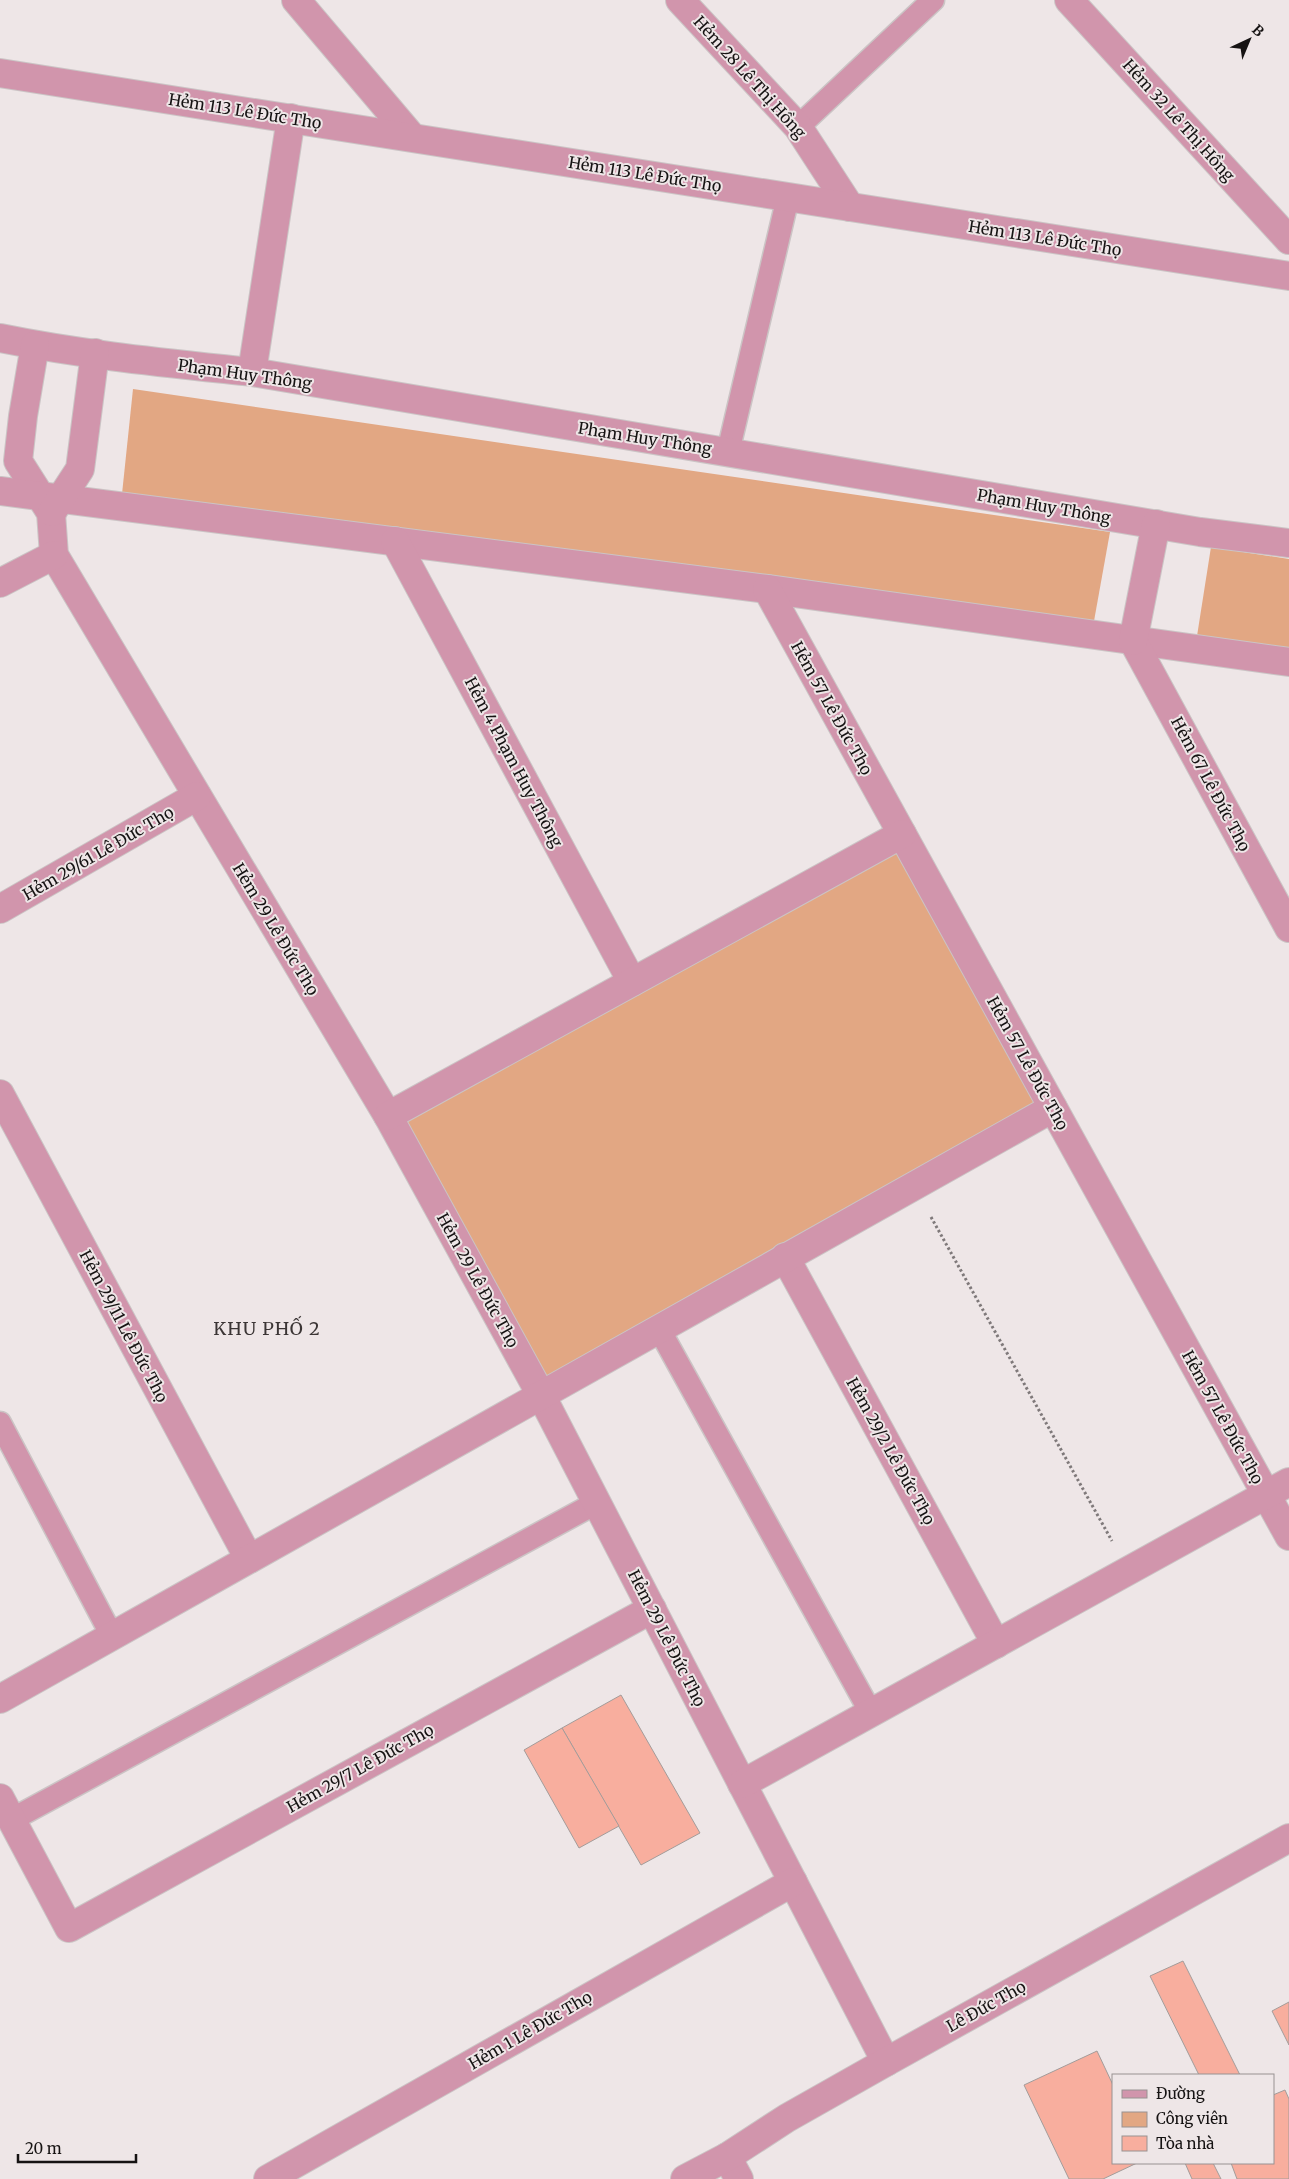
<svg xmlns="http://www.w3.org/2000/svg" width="1289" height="2179" font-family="Merriweather,serif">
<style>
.green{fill:#e2a783}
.building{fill:#f8ae9e;stroke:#a39c9a}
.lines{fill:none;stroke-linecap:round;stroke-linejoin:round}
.service-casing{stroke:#cbc4c5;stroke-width:25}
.minor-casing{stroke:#cbc4c5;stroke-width:30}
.tertiary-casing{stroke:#cbc4c5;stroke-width:30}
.path{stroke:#7f797a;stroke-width:3;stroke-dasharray:2.5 2.5;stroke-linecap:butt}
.service{stroke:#d195ac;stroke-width:22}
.minor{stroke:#d195ac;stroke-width:28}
.tertiary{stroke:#d195ac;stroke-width:28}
.labels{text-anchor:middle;stroke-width:4;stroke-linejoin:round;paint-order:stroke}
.street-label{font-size:16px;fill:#161313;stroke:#eee6e7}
.neighbourhood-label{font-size:18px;letter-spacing:1px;fill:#3b3535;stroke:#eee6e7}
</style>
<rect width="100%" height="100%" fill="#eee6e7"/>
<!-- green -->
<g class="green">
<polygon points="133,389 1110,532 1094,621 122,494"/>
<polygon points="1211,547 1289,559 1289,652 1197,636"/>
<polygon points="902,834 1053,1108 541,1395 388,1116"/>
</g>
<!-- building -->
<g class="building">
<polygon points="621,1695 700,1833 641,1865 562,1728"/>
<polygon points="562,1728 619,1826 579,1848 524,1750"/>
<polygon points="1183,1961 1240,2075 1199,2075 1150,1976"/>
<polygon points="1289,2002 1289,2045 1272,2011"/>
<polygon points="1097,2051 1113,2085 1113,2163 1137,2163 1103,2179 1069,2179 1024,2085"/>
<polygon points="1285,2090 1289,2099 1289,2179 1237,2179 1231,2163 1273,2163 1273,2095"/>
<polygon points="1185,2163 1213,2163 1221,2179 1192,2179"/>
</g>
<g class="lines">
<!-- service casing -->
<g class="service-casing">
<g id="service">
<polyline points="798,127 933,0"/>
<polyline points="728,452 788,197"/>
<polyline points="659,1329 871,1713"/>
<polyline points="0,1423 112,1636"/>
<polyline points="11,1820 596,1503"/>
</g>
</g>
<!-- minor casing -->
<g class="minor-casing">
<g id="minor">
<polyline points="296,0 412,137"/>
<polyline points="680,0 798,127 850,207"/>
<polyline points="1069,0 1289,240"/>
<polyline points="0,73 1289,276"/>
<path d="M0 338C83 355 168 363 252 372L1200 532 1289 543"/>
<polyline points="35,345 23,416 18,461 51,513 54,555 388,1116 541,1395 886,2062"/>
<polyline points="252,372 291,118"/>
<polyline points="0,491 767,589 1289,662"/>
<polyline points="52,512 80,469 95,353"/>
<polyline points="395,541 632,982"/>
<polyline points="0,583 54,555"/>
<polyline points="767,589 1289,1536"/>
<polyline points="1133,641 1289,928"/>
<polyline points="1133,641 1156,524"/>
<polyline points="0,909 197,796"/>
<polyline points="0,1094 249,1559"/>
<polyline points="388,1116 902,834"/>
<polyline points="785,1257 996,1644"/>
<polyline points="0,1699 1053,1108"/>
<polyline points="742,1784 1289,1482"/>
<polyline points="0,1798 69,1928 652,1609"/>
<polyline points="727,2157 739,2179"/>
<polyline points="268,2179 793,1882"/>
</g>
</g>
<!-- tertiary casing -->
<g class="tertiary-casing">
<polyline id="tertiary" points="685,2179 727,2157 787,2118 886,2062 1289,1838"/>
</g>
<!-- path -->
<polyline class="path" points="931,1217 1112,1541"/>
<!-- service -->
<use href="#service" class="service"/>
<!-- minor -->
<use href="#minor" class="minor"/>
<!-- tertiary -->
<use href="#tertiary" class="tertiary"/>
</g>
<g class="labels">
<!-- street labels -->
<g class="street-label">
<text transform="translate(750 77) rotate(48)" y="6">Hẻm 28 Lê Thị Hồng</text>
<text transform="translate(245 111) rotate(9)" y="6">Hẻm 113 Lê Đức Thọ</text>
<text transform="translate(1179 120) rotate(48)" y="6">Hẻm 32 Lê Thị Hồng</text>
<text transform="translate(645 174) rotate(9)" y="6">Hẻm 113 Lê Đức Thọ</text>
<text transform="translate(1045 238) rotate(9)" y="6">Hẻm 113 Lê Đức Thọ</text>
<text transform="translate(245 374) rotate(8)" y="6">Phạm Huy Thông</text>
<text transform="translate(645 438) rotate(9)" y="6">Phạm Huy Thông</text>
<text transform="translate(1044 506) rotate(10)" y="6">Phạm Huy Thông</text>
<text transform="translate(832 708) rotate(61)" y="6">Hẻm 57 Lê Đức Thọ</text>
<text transform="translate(514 762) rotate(62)" y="6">Hẻm 4 Phạm Huy Thông</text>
<text transform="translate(1211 784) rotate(62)" y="6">Hẻm 67 Lê Đức Thọ</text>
<text transform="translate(98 853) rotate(-30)" y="6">Hẻm 29/61 Lê Đức Thọ</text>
<text transform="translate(276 929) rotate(59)" y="6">Hẻm 29 Lê Đức Thọ</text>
<text transform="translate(1028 1063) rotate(61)" y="6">Hẻm 57 Lê Đức Thọ</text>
<text transform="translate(478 1280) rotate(61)" y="6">Hẻm 29 Lê Đức Thọ</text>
<text transform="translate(124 1326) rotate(62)" y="6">Hẻm 29/11 Lê Đức Thọ</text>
<text transform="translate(1223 1417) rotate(61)" y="6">Hẻm 57 Lê Đức Thọ</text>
<text transform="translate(891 1451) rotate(61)" y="6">Hẻm 29/2 Lê Đức Thọ</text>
<text transform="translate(667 1638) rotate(63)" y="6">Hẻm 29 Lê Đức Thọ</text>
<text transform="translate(360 1768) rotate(-29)" y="6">Hẻm 29/7 Lê Đức Thọ</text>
<text transform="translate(986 2006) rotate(-29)" y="6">Lê Đức Thọ</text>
<text transform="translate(530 2030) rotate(-30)" y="6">Hẻm 1 Lê Đức Thọ</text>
</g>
<!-- neighbourhood labels -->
<g class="neighbourhood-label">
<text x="267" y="1335">KHU PHỐ 2</text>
</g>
</g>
<!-- legend -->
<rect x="1112" y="2074" width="162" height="90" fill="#eee6e7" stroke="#989292"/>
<rect x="1122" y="2090" width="25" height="8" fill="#d195ac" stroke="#989292"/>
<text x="1156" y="2099" font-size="15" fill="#161313">Đường</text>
<rect x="1122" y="2112" width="25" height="15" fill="#e2a783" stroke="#989292"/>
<text x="1156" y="2124" font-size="15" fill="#161313">Công viên</text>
<rect x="1122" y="2136" width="25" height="15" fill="#f8ae9e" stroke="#989292"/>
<text x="1156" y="2149" font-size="15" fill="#161313">Tòa nhà</text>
<!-- north arrow -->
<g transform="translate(1249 40) rotate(44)" stroke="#eee6e7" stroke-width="4" paint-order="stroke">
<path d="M0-4L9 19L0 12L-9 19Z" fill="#161313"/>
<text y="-8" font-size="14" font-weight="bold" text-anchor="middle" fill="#161313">B</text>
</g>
<!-- scale -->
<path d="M18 2154v8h118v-8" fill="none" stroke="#161313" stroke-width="2.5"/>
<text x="25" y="2154" font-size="15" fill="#161313" stroke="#eee6e7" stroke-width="4" paint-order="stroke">20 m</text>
</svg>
